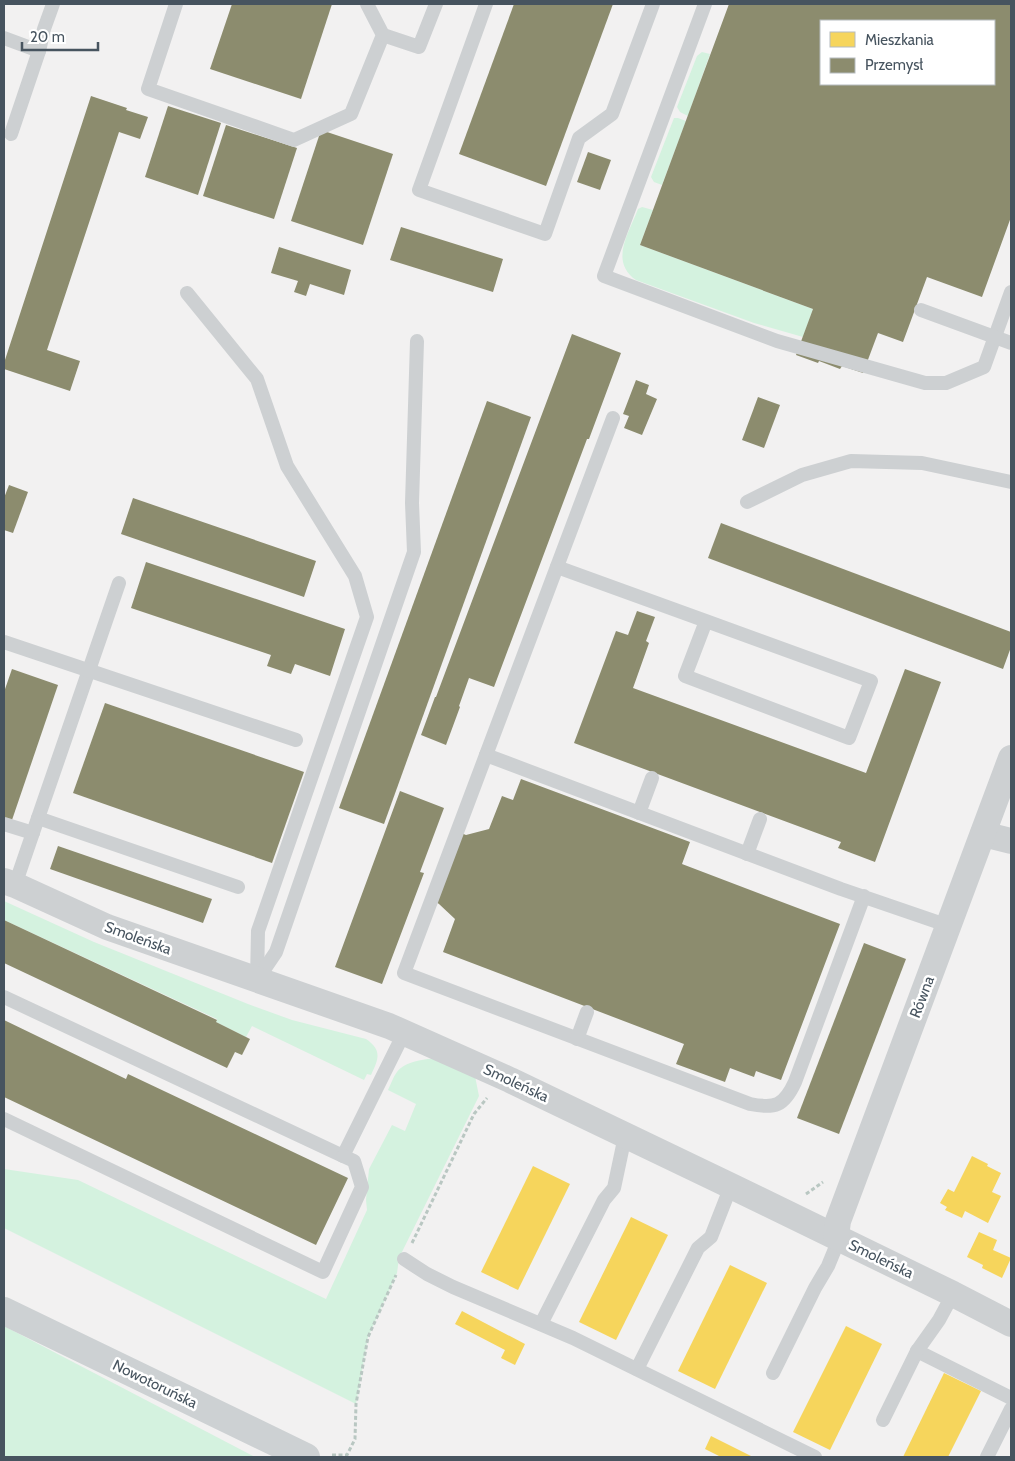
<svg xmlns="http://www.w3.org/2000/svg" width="1015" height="1461" font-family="Cabin,sans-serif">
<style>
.green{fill:#d4f2df}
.homes{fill:#f6d55c}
.industry{fill:#8c8c6e;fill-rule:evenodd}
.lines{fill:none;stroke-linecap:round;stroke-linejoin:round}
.path{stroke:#b9c7c2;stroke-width:3;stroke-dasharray:4 2.5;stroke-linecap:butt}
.lane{stroke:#cdd0d2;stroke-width:14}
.street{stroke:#cdd0d2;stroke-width:26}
.secondary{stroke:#cdd1d3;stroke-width:28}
.labels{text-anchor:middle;stroke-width:5;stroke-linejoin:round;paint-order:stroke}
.street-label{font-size:15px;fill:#47545f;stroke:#fff}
</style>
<rect width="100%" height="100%" fill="#f2f1f1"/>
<!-- green -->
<g class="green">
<polygon points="702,52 710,54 688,116 680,112 677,107 697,56"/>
<polygon points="674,118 678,118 686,121 662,185 654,182 651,177"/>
<path d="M642 207 653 210 640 245 813 309 803 337 754 323 636 280C609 261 629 233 638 209Z"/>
<path d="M4 901 94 942 248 1004 292 1020 366 1039C382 1050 379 1058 371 1075L367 1074 364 1080 252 1026 246 1037 216 1022 217 1019 4 920Z"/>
<path d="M438 1058 475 1076 479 1096 399 1258 397 1273 368 1337 356 1404 4 1228V1169L78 1180 326 1299 367 1210 366 1200 369 1169 392 1125 405 1131 416 1104 388 1090C391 1084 393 1077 397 1072 405 1061 426 1059 438 1058Z"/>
<polygon points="4,1326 255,1457 4,1457"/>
</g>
<!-- homes -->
<g class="homes">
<polygon points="972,1156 988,1164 987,1166 1001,1173 992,1192 1001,1196 988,1223 965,1211 962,1218 945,1210 947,1207 940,1203 948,1189 954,1192"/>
<polygon points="533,1166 570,1184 518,1290 481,1272"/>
<polygon points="631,1217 668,1235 616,1340 579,1322"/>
<polygon points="979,1232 997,1240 993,1250 1011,1258 1002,1278 982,1268 983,1265 967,1257"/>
<polygon points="730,1265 767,1283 715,1389 678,1371"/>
<polygon points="462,1311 525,1344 515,1365 501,1358 505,1350 455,1324"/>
<polygon points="846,1326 882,1344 830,1450 793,1432"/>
<polygon points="944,1373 981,1391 948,1457 903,1457"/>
<polygon points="711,1436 753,1457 721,1457 705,1449"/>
</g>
<!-- industry -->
<g class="industry">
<polygon points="232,4 332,4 301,99 210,69"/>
<polygon points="514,4 613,4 546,186 459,154"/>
<path d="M729 4H1011V217L982 297 927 277 903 342 878 333 863 373 842 366 840 369 819 361 818 363 796 355 813 309 640 245ZM821 21H994V84H821Z"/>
<polygon points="91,96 127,108 126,110 148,117 140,139 119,132 47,350 80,361 70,391 4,369 4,363"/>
<polygon points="168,106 221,123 198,195 145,177"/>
<polygon points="226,125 297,148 274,219 203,196"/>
<polygon points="321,130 393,154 363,245 291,221"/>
<polygon points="588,152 611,160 600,190 577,182"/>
<polygon points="401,227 503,259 493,292 390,260"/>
<polygon points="279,247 351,270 344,295 310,284 306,296 294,292 298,281 271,273"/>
<polygon points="572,334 621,353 589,439 587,439 494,687 469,678 459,706 460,707 446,745 421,735 435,697 436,697"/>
<polygon points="636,380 649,385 646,394 657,399 642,435 624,428 629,416 623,414"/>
<polygon points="758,397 780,405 764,448 742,440"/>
<polygon points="487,401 531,417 384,824 339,808"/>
<polygon points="9,485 28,492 13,533 4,530 4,498"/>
<polygon points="133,498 316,561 304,597 121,534"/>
<polygon points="721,523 1011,632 1011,647 1003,669 708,558"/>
<polygon points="146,562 345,629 330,676 295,664 291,674 267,666 271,655 131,608"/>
<polygon points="637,611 655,617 646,641 649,643 633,688 866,773 905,669 941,682 875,862 838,848 841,842 574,743 616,631 628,635"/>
<polygon points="12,669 58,685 12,820 4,818 4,692"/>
<polygon points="105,703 304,772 272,863 73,793"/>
<polygon points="521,779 690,842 682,864 840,924 781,1080 756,1071 754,1077 730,1068 725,1082 676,1064 684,1044 443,952 455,919 439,904 436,902 461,833 466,835 489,829 502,796 513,800"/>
<polygon points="400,791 444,808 420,872 424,873 382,984 335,967"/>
<polygon points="58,846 212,899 203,923 50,869"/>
<polygon points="4,920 217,1020 216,1022 250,1039 242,1055 235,1052 227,1068 4,963"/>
<polygon points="864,943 906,959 839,1134 797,1118"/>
<polygon points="4,1020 126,1079 128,1074 348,1178 316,1245 4,1097"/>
</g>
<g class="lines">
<!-- path -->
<g class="path">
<polyline points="806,1194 823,1182"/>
<polyline points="412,1243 474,1114 487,1098"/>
<polyline points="332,1455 347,1455 355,1439 356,1404 368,1337 396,1275"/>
</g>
<!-- lane -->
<g class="lane">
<polyline points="176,4 148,89 294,140 351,114 383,35 367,4"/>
<polyline points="486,4 419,190 545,234 579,138 612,114 653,4"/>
<polyline points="705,4 604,276 777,341 925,383 946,383 984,367 1011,292"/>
<polyline points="383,35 419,47 436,4"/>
<polyline points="4,38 39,51"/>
<polyline points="11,134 39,51 44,29 53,4"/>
<polyline points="187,293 257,379 287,466 355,576 367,617 258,931 257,980"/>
<polyline points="921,310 1011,343"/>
<polyline points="747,502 802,475 851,461 922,463 1011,482"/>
<polyline points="557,567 706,621 685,676 849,738 871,681 706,621"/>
<polyline points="119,583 38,818 238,887"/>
<polyline points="4,642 296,740"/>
<polyline points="486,755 613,418"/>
<polyline points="639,813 652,778"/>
<polyline points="4,824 33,833"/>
<polyline points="747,854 760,819"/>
<polyline points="15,885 38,818"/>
<path d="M864 896 795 1082C784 1106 775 1109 750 1104L404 973 486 755 841 889 949 926"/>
<polyline points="257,980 276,952 414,552 412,503 417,341"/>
<polyline points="4,997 343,1156 404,1033"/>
<polyline points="577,1039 587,1012"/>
<polyline points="4,1119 323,1272 362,1187 354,1161 343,1156"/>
<polyline points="404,1259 427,1274 453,1287 573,1338 815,1457"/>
<polyline points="541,1324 604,1200 614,1188 625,1136"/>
<polyline points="917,1351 1011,1398"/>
<polyline points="637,1369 698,1248 711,1237 731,1186"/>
<polyline points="773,1373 815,1288 828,1266 835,1249 836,1237"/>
<polyline points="883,1420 917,1351 939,1320 953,1294"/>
<polyline points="987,1457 1011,1409"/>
</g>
<!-- street -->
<g class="street">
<polyline points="983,834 1011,841"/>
<polyline points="4,881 15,885 107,927 389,1026 510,1080 731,1186 953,1294 1011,1324"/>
<polyline points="836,1237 838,1221 1011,758"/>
</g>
<!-- secondary -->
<polyline class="secondary" points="4,1311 306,1457"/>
</g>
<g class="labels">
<!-- street labels -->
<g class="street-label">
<text transform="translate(138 938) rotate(20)" y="5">Smoleńska</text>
<text transform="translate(922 997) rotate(-69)" y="5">Równa</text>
<text transform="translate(516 1083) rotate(25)" y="5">Smoleńska</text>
<text transform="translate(881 1259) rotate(26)" y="5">Smoleńska</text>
<text transform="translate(155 1384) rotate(26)" y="5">Nowotoruńska</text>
</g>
</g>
<!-- border -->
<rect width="1015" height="1461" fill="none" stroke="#47545f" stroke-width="10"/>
<!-- legend -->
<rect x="820" y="20" width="175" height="65" fill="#ffffff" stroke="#b5bbbf"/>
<rect x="830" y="32" width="25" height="15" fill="#f6d55c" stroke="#b5bbbf"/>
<text x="865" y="45" font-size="15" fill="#47545f">Mieszkania</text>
<rect x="830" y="58" width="25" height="15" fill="#8c8c6e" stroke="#b5bbbf"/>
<text x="865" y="70" font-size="15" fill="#47545f">Przemysł</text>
<!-- scale -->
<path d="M22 42v8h76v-8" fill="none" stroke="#47545f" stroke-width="2.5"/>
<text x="30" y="42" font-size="15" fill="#47545f" stroke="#ffffff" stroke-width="4" paint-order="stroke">20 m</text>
</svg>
